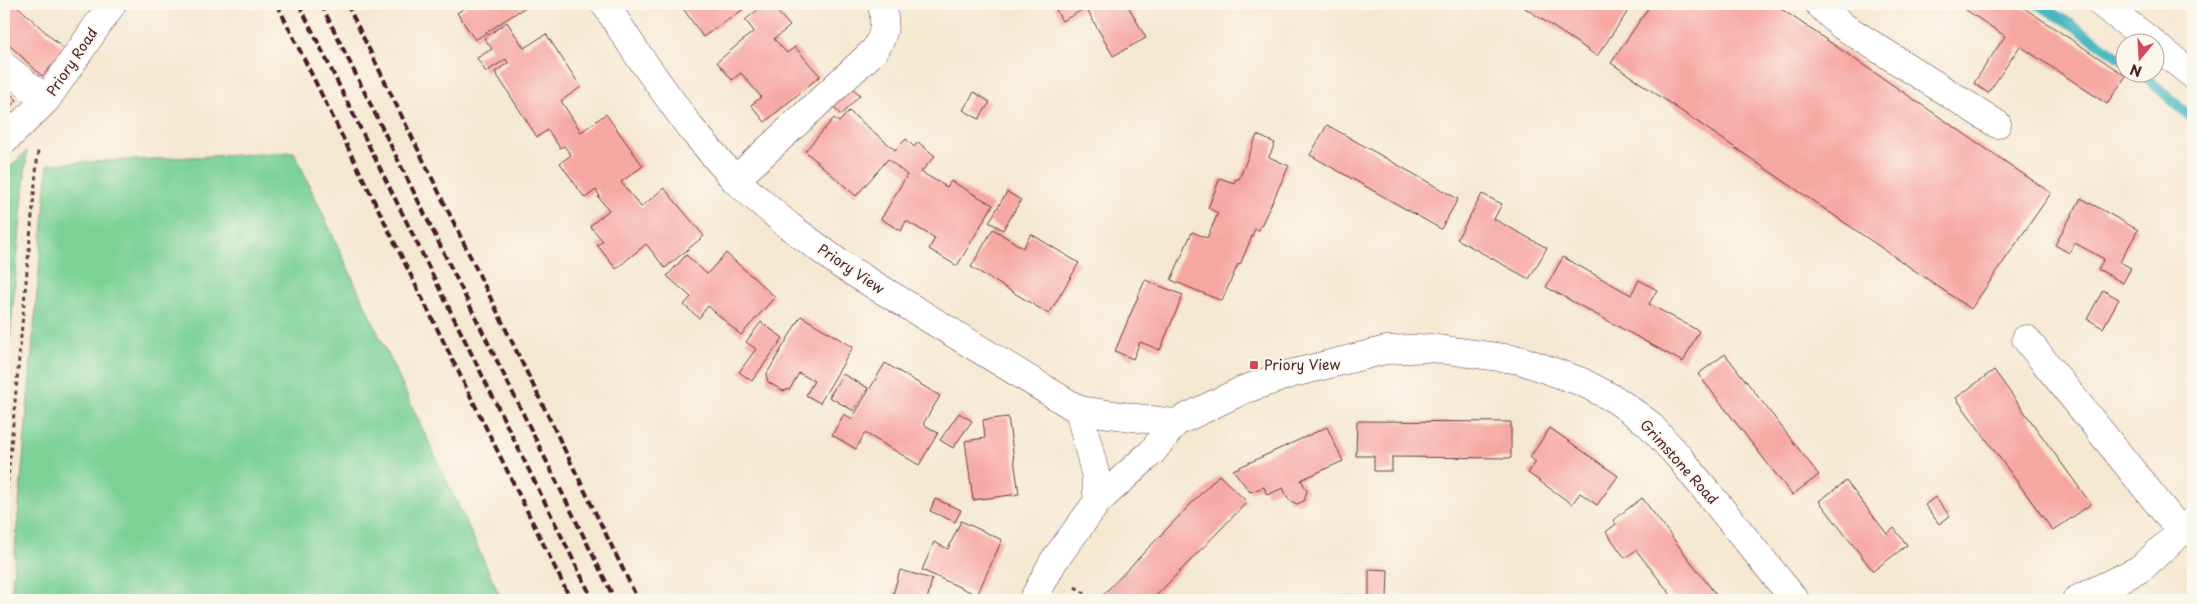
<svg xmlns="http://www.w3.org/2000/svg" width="2197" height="604" font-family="'Playpen Sans',sans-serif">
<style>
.green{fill:#7bd195;stroke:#627860}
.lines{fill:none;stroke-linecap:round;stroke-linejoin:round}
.stream{stroke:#49b8c2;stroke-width:10}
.building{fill:#f6a7a2}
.minor-casing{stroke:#643d44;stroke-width:29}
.path{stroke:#643d44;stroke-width:3;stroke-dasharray:4 4;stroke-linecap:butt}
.minor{stroke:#fff;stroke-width:28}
.rail{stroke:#4a1f2b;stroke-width:4;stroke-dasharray:8 4;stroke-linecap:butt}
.poi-dot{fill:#d1495b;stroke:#fbf7ec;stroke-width:2}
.labels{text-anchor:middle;stroke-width:4;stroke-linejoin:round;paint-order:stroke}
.street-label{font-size:14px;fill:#4a1f2b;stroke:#fbf7ec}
.poi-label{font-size:14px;fill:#4a1f2b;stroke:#fbf7ec;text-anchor:start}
</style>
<rect width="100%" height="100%" fill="#fbf7ec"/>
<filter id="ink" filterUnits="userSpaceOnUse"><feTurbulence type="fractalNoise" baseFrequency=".02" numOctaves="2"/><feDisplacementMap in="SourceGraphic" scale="10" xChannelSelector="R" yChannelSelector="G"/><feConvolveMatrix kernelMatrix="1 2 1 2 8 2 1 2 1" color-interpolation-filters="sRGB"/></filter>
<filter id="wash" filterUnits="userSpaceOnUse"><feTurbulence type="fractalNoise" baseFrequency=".0096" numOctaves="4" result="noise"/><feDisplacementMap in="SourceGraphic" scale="20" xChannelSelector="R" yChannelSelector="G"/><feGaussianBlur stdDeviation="1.12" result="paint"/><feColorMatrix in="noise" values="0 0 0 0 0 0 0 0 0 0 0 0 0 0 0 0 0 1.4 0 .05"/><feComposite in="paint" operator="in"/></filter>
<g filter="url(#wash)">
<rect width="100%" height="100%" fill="#f5e8d1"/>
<!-- green -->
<g class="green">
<polygon points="27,151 4,404 4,173"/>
<polygon points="294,152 502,600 11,600 48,164"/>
<polygon points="1339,596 1384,600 1336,600"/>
</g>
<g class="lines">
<!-- stream -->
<g class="stream">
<polyline points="2037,4 2071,24 2124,61"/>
<polyline points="2140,72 2193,119"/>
</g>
</g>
<g id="blocks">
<!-- building -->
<g class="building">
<polygon points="4,4 15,4 66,51 42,76 4,40"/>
<polygon points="466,4 530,4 475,40 457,13 468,6"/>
<polygon points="680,4 751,4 703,37"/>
<polygon points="765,4 771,4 790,26 774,39 787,53 795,47 820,76 765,122 751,105 761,97 741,73 732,80 717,62 754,31 745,20"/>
<polygon points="1053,4 1127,4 1146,38 1113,56 1086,8 1062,21"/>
<polygon points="1519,4 1633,4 1597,56"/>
<polygon points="1651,4 1774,4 2051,193 1971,309 1611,63"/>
<polygon points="1957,4 2018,4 2126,76 2107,104 2020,46 1988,93 1974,83 2005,36"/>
<polygon points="507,22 524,48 546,34 581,87 561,101 581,132 606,114 643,166 621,182 641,207 664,188 704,236 665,268 646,244 616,269 597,245 603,241 590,226 609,210 598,197 600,196 596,190 585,198 560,163 571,155 564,146 560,148 548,130 537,137 495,72 508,63 506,59 486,72 477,58 492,49 484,38"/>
<polygon points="849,85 860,95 841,115 831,104"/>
<polygon points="4,87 17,100 4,113"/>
<polygon points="974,92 990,102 979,119 963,110"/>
<polygon points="849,111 895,150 906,139 914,147 918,142 935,156 921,172 947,187 951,181 993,205 957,266 929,249 935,238 906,221 901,231 881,219 907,175 888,159 856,196 805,151 834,118 839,122"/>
<polygon points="1327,125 1458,199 1441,229 1310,155"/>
<polygon points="1257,135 1275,143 1269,157 1289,166 1259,230 1255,229 1240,265 1238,264 1222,301 1171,280 1192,232 1207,238 1218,213 1208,208 1220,178 1234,183 1236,179 1239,179"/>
<polygon points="1007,192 1021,200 1003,230 989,222"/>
<polygon points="1482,194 1502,204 1494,219 1547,248 1529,279 1457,239"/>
<polygon points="2081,198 2138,230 2120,262 2131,268 2123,283 2098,269 2104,259 2075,243 2069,253 2055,245"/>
<polygon points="993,229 1023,248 1031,234 1079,263 1049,314 971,267"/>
<polygon points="726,253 775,297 741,335 708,306 699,318 684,305 691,297 667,276 686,255 707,274"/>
<polygon points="1563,257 1631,295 1639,280 1657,290 1649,304 1699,331 1683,362 1546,287"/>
<polygon points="1145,280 1183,295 1160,350 1140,342 1133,359 1115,351"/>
<polygon points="2103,290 2119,299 2103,328 2087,319"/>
<polygon points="801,316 853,347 820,403 806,395 814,381 799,373 790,389 783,391 768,382 766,375"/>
<polygon points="761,322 783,338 752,381 739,372 756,349 746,342"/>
<polygon points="1725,354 1819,475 1792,495 1698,374"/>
<polygon points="885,363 940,396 923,424 938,433 919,465 865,433 856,449 832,435 844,414 852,419"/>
<polygon points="1994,370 2091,504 2053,531 1956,398"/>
<polygon points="843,374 868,388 854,411 829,397"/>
<polygon points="959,413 972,421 953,448 940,440"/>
<polygon points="1008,417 1019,494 973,500 965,441 985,438 983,420"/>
<polygon points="1357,421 1511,422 1511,458 1392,457 1392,471 1374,471 1374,456 1356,456"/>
<polygon points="1327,427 1343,461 1301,480 1307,491 1304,501 1297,504 1289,500 1283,488 1267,495 1264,487 1250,492 1233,470"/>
<polygon points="1550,428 1618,476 1597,505 1580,493 1572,504 1528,473 1536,462 1530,457"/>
<polygon points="1219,475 1247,502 1220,530 1152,600 1104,600 1100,598"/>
<polygon points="1846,481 1887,534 1894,528 1907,545 1873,571 1819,501"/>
<polygon points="1935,497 1950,516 1939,524 1925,505"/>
<polygon points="1642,498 1711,588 1720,600 1675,600 1636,550 1625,558 1606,532 1616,524 1613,520"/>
<polygon points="935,499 961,510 955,522 930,511"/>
<polygon points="961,521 1002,540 977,595 922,570 934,542 948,549"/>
<polygon points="1369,569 1388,570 1387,598 1369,598"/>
<polygon points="900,570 932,579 927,600 892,598"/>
</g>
</g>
</g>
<g filter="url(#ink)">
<use href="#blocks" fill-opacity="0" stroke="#643d44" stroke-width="1"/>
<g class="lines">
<!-- minor casing -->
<g class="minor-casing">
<g id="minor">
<polyline points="605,4 636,52 689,126 735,180 789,226 843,266 1079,410 1175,423"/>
<polyline points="1819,4 1841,25 1997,124"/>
<polyline points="2102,4 2152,42"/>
<polyline points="2154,44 2193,75"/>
<polyline points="4,66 46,100"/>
<polyline points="4,141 46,100 112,4"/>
<path d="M735 180 875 50C885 34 886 22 882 4"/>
<polyline points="2026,339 2182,533"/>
<polyline points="1079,410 1095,473 1098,501"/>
<polyline points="1033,600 1053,562 1098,501 1152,452 1175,423 1243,390 1290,374 1386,350 1431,348 1520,360 1582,382 1616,400 1648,423 1679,457 1795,600"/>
<polyline points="2076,600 2140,569 2193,521"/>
</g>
</g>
<!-- path -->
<g class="path">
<polyline points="4,522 38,151"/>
<polyline points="1075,587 1096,600"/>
</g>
<!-- minor -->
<use href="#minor" class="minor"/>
<!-- rail -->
<g class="rail">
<polyline points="277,4 571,600"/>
<polyline points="299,4 593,600"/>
<polyline points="321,4 615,600"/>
<polyline points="347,4 638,600"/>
</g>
</g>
</g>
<!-- markers -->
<rect class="poi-dot" x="1249" y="360" width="10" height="10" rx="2.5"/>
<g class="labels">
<!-- street labels -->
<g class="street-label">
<text transform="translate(72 62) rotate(-56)" y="5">Priory Road</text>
<text transform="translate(851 269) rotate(34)" y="5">Priory View</text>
<text transform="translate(1679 462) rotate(48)" y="5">Grimstone Road</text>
</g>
<!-- poi labels -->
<g class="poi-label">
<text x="1264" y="370">Priory View</text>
</g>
</g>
<!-- margin -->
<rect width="2197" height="604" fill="none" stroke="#fbf7ec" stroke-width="20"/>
<!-- north arrow -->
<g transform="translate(2140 58) rotate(198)"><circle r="24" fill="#fbf7ec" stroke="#b4a19f"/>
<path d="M0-4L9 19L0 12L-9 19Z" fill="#d1495b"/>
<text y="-8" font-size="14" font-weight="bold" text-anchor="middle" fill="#4a1f2b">N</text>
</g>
</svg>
